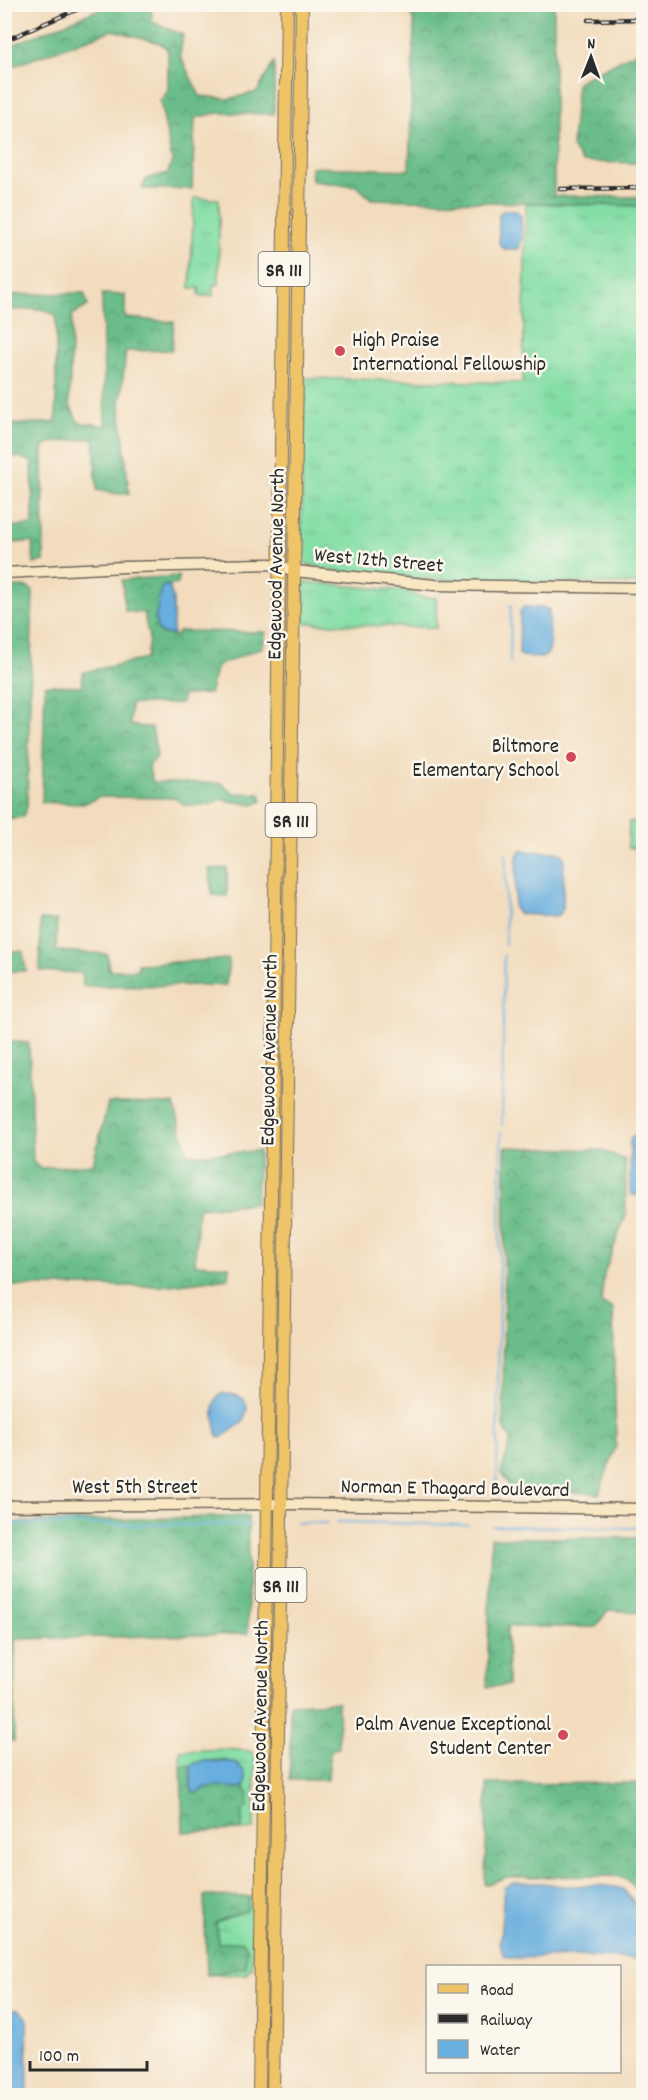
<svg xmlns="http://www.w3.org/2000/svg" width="648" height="2100" font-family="Dekko,sans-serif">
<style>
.grass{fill:url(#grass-tufts);stroke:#578468;stroke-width:1.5}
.forest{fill:url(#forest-crowns);stroke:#4a745a;stroke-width:1.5}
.park{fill:url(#park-crowns);stroke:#578468;stroke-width:1.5}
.water{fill:#68aede;stroke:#4a6c84;stroke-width:1.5}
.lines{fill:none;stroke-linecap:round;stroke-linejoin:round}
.stream{stroke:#68aede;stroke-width:2}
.secondary-casing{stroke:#71695e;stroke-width:13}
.primary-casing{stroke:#71695e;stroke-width:14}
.secondary{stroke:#f9e7c3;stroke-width:10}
.primary{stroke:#efc469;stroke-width:12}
.rail-casing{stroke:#2b2b2b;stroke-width:4.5}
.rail{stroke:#fbf7ec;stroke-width:2;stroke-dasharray:7;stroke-linecap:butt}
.poi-dot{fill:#d1495b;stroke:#fbf7ec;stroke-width:2}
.labels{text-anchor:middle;stroke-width:5;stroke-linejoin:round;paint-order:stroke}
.shield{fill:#fbf7ec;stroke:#696865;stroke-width:1.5}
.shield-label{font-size:20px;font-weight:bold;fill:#2b2b2b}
.poi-label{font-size:21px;fill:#2b2b2b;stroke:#fbf7ec;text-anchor:end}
.street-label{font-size:21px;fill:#2b2b2b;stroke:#fbf7ec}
</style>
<defs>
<pattern id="grass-tufts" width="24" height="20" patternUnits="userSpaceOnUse" patternTransform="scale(1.5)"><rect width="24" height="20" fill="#83dea5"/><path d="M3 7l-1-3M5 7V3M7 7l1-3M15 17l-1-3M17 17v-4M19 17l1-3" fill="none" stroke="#71bf8e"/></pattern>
<pattern id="forest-crowns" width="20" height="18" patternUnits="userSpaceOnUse" patternTransform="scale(1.5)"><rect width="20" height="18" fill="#6abd8a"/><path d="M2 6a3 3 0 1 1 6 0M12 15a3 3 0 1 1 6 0" fill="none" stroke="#579a71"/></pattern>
<pattern id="park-crowns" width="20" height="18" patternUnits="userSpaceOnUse" patternTransform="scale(1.5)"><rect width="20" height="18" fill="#83dea5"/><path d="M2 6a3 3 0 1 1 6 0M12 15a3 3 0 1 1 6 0" fill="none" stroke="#71bf8e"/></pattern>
</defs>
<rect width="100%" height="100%" fill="#fbf7ec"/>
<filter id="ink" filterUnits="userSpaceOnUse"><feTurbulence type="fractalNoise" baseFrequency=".0167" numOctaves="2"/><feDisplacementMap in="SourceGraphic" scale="12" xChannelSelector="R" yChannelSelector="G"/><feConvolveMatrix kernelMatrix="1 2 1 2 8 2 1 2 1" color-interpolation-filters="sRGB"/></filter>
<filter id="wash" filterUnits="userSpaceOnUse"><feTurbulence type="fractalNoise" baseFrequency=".008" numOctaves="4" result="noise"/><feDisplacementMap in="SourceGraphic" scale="24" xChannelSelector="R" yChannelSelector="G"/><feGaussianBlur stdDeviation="1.35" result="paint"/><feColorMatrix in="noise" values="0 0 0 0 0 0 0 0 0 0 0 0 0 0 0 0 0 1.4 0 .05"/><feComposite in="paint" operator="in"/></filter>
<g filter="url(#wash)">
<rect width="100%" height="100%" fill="#f2dcbd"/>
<!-- grass -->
<g class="grass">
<polygon points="194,198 219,199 219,284 213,285 213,296 199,296 199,288 190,288"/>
<path d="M526 203 643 206V584C598 583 318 584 301 560L303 378 523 383Z"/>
<polygon points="304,582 407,591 418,597 436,598 436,628 304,623"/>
<path d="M227 1749 250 1751 255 1756 254 1829 242 1830V1810L249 1795 244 1787 247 1780C242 1775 236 1765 230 1762 223 1758 197 1761 191 1766H181L180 1751Z"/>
<polygon points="249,1897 253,1897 252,1967 248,1970 247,1974 207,1975 246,1967 241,1942 218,1943 216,1922 247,1910"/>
</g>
<!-- forest -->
<g class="forest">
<polygon points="112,4 151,5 152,22 183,35 180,56 200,96 229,99 257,92 274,62 274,114 217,113 195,118 192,189 142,189 146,179 168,173 172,161 160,101 168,91 168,50 160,43 113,30 5,69 5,48"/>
<polygon points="408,5 554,5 554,196 643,197 643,206 371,199 357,186 312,181 311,167 409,170 414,24"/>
<polygon points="640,50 644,50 643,163 582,162 572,147 577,82"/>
<polygon points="84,293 88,306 72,315 69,403 78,422 105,426 102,294 125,295 125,318 174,322 172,350 126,351 120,405 129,494 118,494 97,490 94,438 49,443 43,448 44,561 34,564 32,542 5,543 5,527 33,525 32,462 19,457 5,457 5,425 56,422 56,315 41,309 5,310 5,295"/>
<polygon points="178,576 178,584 162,586 159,633 176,636 179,631 266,632 263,647 217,666 209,694 183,695 181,704 131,704 130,725 152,728 157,757 148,766 153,782 221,783 233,793 260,794 262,801 253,805 219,799 210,805 184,805 175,798 99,797 83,804 42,802 45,685 82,686 83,672 146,659 149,639 144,613 125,611 122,580"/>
<polygon points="27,587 33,591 27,807 23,817 5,819 4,650 12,612 5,605 5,588"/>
<polygon points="227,868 227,896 212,895 209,869"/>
<polygon points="40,920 57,920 56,951 107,954 109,970 137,970 138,964 229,959 226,985 83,986 82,973 40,971"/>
<polygon points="23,951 26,971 5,971 5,952"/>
<polygon points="5,1041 29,1043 33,1162 40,1168 93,1164 108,1103 174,1104 188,1155 259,1151 256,1203 198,1208 195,1264 229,1266 229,1278 161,1286 5,1286"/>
<polygon points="505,1147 601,1150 625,1160 626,1214 604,1274 601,1303 613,1309 616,1446 599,1494 511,1488 501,1473 511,1439 503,1427"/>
<polygon points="248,1516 248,1634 15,1639 14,1741 5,1740 5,1523"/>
<polygon points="491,1538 643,1538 643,1613 608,1610 596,1627 507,1627 508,1685 487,1687"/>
<polygon points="338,1702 339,1748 330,1750 328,1780 290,1780 290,1704"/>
<path d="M181 1766H191V1787L198 1793C216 1779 224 1791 244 1787L249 1794 248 1807 242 1811V1830L183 1832Z"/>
<polygon points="643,1783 643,1897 630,1882 618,1876 507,1877 485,1885 487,1784"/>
<polygon points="204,1896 249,1897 247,1910 216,1922 218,1943 242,1941 247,1948 246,1967 207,1975"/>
</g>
<!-- park -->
<polygon class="park" points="629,822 643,822 643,848 628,848"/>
<!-- water -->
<g class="water">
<polygon points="505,210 516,211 521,215 522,238 519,249 504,249 499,243 499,214"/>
<polygon points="169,585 173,598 173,635 159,633 155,619 162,586"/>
<polygon points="524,607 545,608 549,610 550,648 547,655 541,658 522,656 519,654 520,611"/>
<polygon points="520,851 554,852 562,854 564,858 563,908 560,914 556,916 519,914 514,908 517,856"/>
<polygon points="638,1135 643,1135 643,1195 632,1195 630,1192 630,1142 631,1137"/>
<path d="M221 1394C242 1393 253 1399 243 1422L221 1438 218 1437C216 1424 208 1403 221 1394Z"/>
<path d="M204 1761 235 1762C244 1770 249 1775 244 1787 224 1791 216 1779 198 1793L193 1792 191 1787V1766L195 1763Z"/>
<path d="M534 1882C543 1883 553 1885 562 1886 582 1886 603 1883 623 1889L643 1913V1959L573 1956 515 1958 504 1956 500 1943 504 1888 512 1883Z"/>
<polygon points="4,2009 19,2010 27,2017 28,2089 25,2095 5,2095"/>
</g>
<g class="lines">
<!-- stream -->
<g class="stream">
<polyline points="510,663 511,605"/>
<polyline points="505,944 506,855"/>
<polyline points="502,1125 504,956"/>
<polyline points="497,1493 501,1133"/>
<polyline points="337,1522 468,1525"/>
<polyline points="297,1523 327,1523"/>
<polyline points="4,1524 251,1525"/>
<polyline points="492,1526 644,1528"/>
</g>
</g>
</g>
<g filter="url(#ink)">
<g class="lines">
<!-- secondary casing -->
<g class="secondary-casing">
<g id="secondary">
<polyline points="4,573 125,567 269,564 279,565 294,571 435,585 644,588"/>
<polyline points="4,1506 291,1504 644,1509"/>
</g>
</g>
<!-- primary casing -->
<g class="primary-casing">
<g id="primary">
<polyline points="259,2096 287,4"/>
<polyline points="273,2096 302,4"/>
</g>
</g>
<!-- secondary -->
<use href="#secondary" class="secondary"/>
<!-- primary -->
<use href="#primary" class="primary"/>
<!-- rail casing -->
<g class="rail-casing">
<g id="rail">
<polyline points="588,20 644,19"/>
<polyline points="4,41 90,4"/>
<polyline points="560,189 644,188"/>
</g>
</g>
<!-- rail -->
<use href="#rail" class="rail"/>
</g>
</g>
<!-- markers -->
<g class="poi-dot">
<circle cx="340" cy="351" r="6"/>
<circle cx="571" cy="757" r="6"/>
<circle cx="563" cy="1735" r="6"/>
</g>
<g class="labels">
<!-- shield labels -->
<g class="shield">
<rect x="258.5" y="252" width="51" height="34" rx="4.5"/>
<rect x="265.5" y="803" width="51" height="34" rx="4.5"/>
<rect x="255.5" y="1568" width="51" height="34" rx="4.5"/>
</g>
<g class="shield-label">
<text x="284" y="276">SR 111</text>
<text x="291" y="827">SR 111</text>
<text x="281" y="1592">SR 111</text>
</g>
<!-- poi labels -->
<g class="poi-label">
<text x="352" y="346" text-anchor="start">High Praise<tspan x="352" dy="24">International Fellowship</tspan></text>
<text x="559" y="752">Biltmore<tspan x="559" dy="24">Elementary School</tspan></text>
<text x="551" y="1730">Palm Avenue Exceptional<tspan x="551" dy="24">Student Center</tspan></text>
</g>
<!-- street labels -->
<g class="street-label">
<text transform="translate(379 559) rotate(5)" y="7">West 12th Street</text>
<text transform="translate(275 564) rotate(-89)" y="7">Edgewood Avenue North</text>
<text transform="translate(268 1050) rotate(-89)" y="7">Edgewood Avenue North</text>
<text x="135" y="1493">West 5th Street</text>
<text transform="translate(455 1487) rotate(1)" y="7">Norman E Thagard Boulevard</text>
<text transform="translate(259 1716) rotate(-89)" y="7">Edgewood Avenue North</text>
</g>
</g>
<!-- margin -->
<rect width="648" height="2100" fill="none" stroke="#fbf7ec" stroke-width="24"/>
<!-- legend -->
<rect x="426" y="1965" width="195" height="108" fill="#fbf7ec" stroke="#a8a59f" stroke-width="1.5"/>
<rect x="438" y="1984" width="30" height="9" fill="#efc469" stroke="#a8a59f" stroke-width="1.5"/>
<text x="480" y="1995" font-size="18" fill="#2b2b2b">Road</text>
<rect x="438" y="2014" width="30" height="9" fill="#2b2b2b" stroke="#a8a59f" stroke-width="1.5"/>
<text x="480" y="2025" font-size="18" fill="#2b2b2b">Railway</text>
<rect x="438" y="2040" width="30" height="18" fill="#68aede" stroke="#a8a59f" stroke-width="1.5"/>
<text x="480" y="2055" font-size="18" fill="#2b2b2b">Water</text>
<!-- north arrow -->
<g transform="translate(591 57) rotate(1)" stroke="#fbf7ec" stroke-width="4.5" paint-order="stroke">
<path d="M0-4.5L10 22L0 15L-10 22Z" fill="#2b2b2b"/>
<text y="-9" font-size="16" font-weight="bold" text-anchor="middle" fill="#2b2b2b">N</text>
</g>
<!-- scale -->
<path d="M30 2061v9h117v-9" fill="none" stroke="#2b2b2b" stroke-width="3"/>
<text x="39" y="2061" font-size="18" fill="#2b2b2b" stroke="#fbf7ec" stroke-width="4.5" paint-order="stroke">100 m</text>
</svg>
